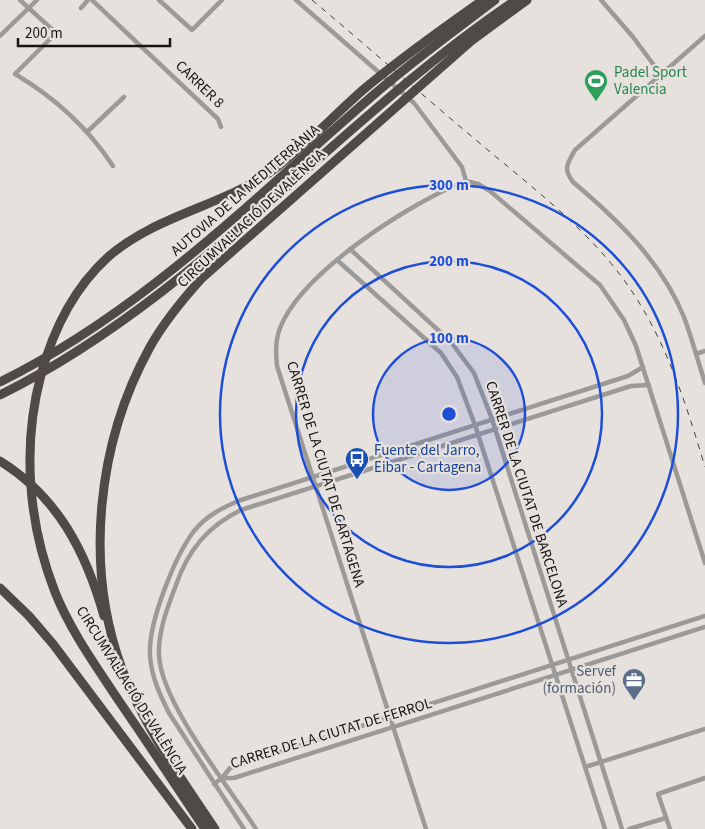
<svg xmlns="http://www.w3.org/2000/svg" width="705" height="829" font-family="'Source Sans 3',sans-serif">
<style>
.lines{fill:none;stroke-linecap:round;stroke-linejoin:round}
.minor{stroke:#9c9a99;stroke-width:4.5}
.motorway{stroke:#4f4947;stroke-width:9}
.rail{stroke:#413f3d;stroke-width:1;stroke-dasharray:6 6;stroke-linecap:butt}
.ring{fill:none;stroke:#1d4ed8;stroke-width:2.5}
.labels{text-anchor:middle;stroke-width:4.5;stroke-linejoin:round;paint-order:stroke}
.leisure-label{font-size:15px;fill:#27864d;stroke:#e6e1dd;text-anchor:start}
.street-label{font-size:15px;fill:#151412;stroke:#e6e1dd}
.transit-label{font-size:15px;fill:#164399;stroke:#e6e1dd;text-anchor:start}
.service-label{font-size:15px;fill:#4e5e75;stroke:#e6e1dd;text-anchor:end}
.centre{fill:#1d4ed8;stroke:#e6e1dd;stroke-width:2.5}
.ring-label{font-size:15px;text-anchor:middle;font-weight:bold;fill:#1d4ed8;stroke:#e6e1dd;stroke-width:4.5;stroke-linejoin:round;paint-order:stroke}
</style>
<rect width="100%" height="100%" fill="#e6e1dd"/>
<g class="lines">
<!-- minor -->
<g class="minor">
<path d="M20 0 56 33 15 74C54 97 88 128 113 166"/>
<polyline points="92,0 218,119 221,127"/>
<polyline points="159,0 192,30 222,0"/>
<polyline points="296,0 414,103 462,167 466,181"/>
<polyline points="601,0 633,37 662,76"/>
<polyline points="81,8 88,0"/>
<polyline points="0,36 37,0"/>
<path d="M705 36 575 150C567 164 563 169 573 182 618 220 661 261 684 317 692 339 698 361 705 383"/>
<polyline points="88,131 124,97"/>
<polyline points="466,181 478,184 490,191 600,285 624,320 636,346 705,563"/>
<polyline points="350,249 451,342 474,373 492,419 622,829"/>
<polyline points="337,260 441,353 457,377 475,425 605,829"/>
<polyline points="696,354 705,351"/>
<polyline points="585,767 705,729"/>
<polyline points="222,778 234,778 705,627"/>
<polyline points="214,784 222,778 230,768 705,616"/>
<path d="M244 829 169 713C160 695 151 676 150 655 148 623 175 556 194 531 206 516 222 508 238 501L628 376 643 367"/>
<path d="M256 829C229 787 161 703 159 655 158 631 168 606 176 585 188 550 208 526 241 510L631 386 649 385"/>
<path d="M426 829 277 366C276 354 275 341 280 328 302 272 411 202 466 181"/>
<polyline points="629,829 666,818"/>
<polyline points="670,829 658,794 705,778"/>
</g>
<!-- motorway -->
<g class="motorway">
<path d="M0 382C142 312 252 200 370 98 410 63 453 32 495 0"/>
<path d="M0 395C199 296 335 122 516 0"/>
<path d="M0 461C58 497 86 552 104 616"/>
<polyline points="0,588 29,616 53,644 192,829"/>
<path d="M205 829C176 786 148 743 119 701 96 666 70 630 55 592 28 523 22 446 41 375 53 330 73 289 108 257 155 216 218 207 269 173 301 151 333 116 364 89 402 57 442 29 483 0"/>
<path d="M215 829C181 778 144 727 122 669 84 566 97 443 150 347 164 322 183 299 202 278L471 41 527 0"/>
</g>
<!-- rail -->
<path class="rail" d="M312 0C367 46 421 94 476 140 531 187 593 232 633 293 668 346 687 407 705 467"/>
</g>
<!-- distance rings -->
<circle cx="449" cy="414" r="76" fill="#1d4ed8" fill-opacity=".12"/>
<g class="ring">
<circle cx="449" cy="414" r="76"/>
<circle cx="449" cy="414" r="153"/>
<circle cx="449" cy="414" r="229"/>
</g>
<!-- icons -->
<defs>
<g id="stadium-pin" transform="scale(1.25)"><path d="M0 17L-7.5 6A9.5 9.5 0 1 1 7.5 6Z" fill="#2e9e5b" stroke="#e6e1dd"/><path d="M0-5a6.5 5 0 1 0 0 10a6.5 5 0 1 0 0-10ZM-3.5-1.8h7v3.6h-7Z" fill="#fff"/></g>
<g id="bus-pin" transform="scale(1.25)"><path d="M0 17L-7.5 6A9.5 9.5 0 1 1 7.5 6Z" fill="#1a4fb4" stroke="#e6e1dd"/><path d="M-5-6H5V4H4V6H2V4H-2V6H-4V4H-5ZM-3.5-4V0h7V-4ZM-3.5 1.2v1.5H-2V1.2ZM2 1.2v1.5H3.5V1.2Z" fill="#fff"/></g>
<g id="office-pin" transform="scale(1.25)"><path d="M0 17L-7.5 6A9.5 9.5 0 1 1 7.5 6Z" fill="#5c6f8a" stroke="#e6e1dd"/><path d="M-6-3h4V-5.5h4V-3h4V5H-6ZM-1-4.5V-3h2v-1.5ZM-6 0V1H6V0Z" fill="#fff"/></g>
</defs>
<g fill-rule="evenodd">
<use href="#stadium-pin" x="596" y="81"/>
<use href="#bus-pin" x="357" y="459"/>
<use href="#office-pin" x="634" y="680"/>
</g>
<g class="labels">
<!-- leisure labels -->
<g class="leisure-label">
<text x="614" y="77">Padel Sport<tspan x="614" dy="17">Valencia</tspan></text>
</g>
<!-- street labels -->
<g class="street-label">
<text transform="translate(200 84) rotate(44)" y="5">CARRER 8</text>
<text transform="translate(245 190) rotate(-41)" y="5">AUTOVIA DE LA MEDITERRÀNIA</text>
<text transform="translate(251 218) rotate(-43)" y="5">CIRCUMVAL·LACIÓ DE VALÈNCIA</text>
<text transform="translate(326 474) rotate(73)" y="5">CARRER DE LA CIUTAT DE CARTAGENA</text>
<text transform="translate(527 494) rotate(72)" y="5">CARRER DE LA CIUTAT DE BARCELONA</text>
<text transform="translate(132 690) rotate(58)" y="5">CIRCUMVAL·LACIÓ DE VALÈNCIA</text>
<text transform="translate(331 733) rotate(-17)" y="5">CARRER DE LA CIUTAT DE FERROL</text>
</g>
<!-- transit labels -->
<g class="transit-label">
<text x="374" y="455">Fuente del Jarro,<tspan x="374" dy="17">Eibar - Cartagena</tspan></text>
</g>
<!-- service labels -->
<g class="service-label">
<text x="616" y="676">Servef<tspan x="616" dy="17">(formación)</tspan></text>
</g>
</g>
<circle cx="449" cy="414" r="8" class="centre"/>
<g class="ring-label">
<text x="449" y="190">300 m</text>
<text x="449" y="266">200 m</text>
<text x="449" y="343">100 m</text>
</g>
<!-- scale -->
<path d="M18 38v8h152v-8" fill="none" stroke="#151412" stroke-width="2.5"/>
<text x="25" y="38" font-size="15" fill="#151412" stroke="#e6e1dd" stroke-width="4" paint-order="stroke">200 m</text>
</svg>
